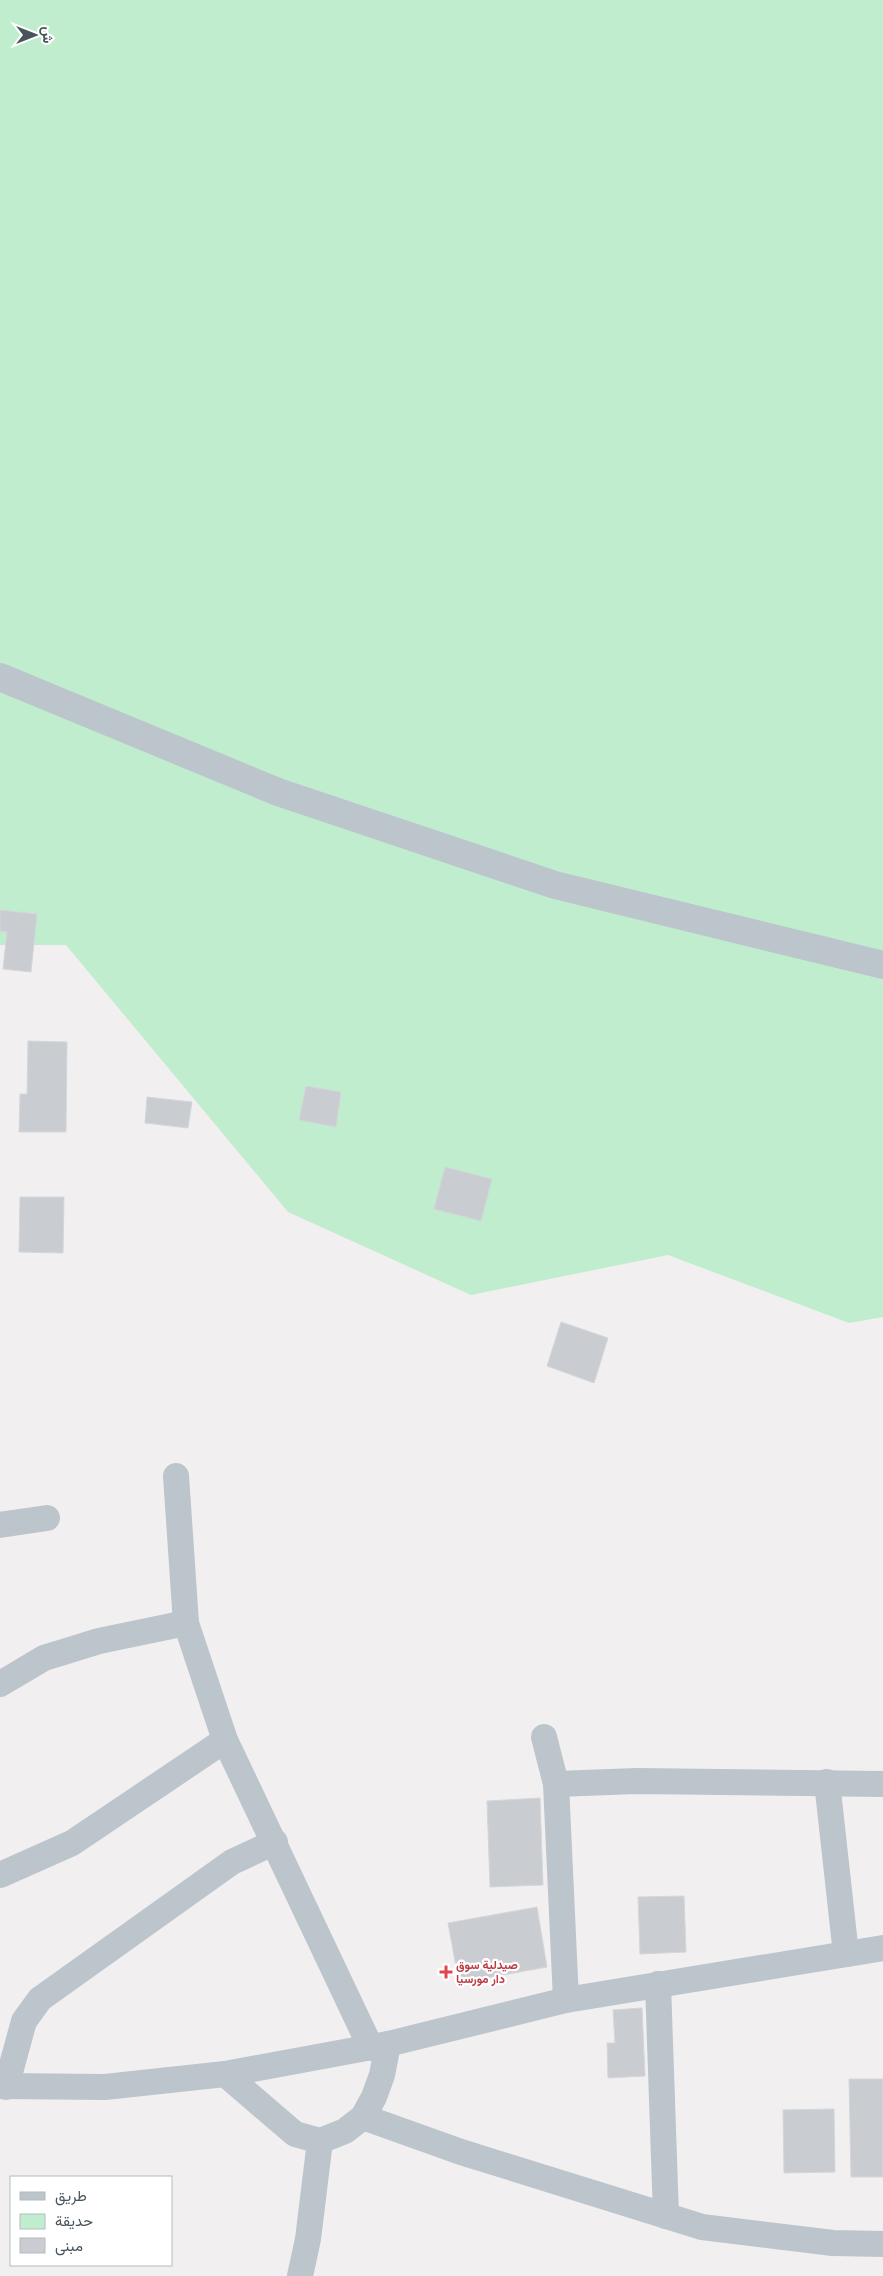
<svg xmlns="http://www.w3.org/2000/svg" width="883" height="2276" font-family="Lato,Vazirmatn,sans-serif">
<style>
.green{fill:#c0edce}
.building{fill:#c9cdd2;stroke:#d4d6da}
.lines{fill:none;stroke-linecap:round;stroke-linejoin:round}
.minor{stroke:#bcc5cb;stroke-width:26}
.tertiary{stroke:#bcc5cb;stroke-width:28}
.health-dot{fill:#e0444e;stroke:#fff;stroke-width:2}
.labels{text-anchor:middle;stroke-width:4.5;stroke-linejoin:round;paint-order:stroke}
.health-label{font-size:12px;font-weight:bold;fill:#be3a42;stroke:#fff;text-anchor:start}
</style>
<rect width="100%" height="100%" fill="#f2eff0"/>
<!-- green -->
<polygon class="green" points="0,0 883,0 883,1317 849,1323 668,1255 471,1295 288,1212 66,945 0,945"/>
<!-- building -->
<g class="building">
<polygon points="0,910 37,914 31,972 3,969 7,932 0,931"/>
<polygon points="28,1041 67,1042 66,1132 19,1132 20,1094 27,1094"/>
<polygon points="306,1086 341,1092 336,1127 299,1120"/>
<polygon points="147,1097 192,1102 188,1128 145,1123"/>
<polygon points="445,1167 492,1179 481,1221 434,1209"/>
<polygon points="20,1197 64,1197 63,1253 19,1252"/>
<polygon points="561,1322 608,1338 594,1383 547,1366"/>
<polygon points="540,1798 543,1885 490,1887 487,1801"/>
<polygon points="684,1896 686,1952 640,1954 638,1897"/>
<polygon points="537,1907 547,1967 459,1983 448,1923"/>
<polygon points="642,2008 645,2076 608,2078 607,2043 615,2043 613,2010"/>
<polygon points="849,2079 883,2079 883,2177 851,2177"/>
<polygon points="834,2109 835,2172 784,2173 783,2110"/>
</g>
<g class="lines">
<!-- minor -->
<g class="minor">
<polyline points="176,1476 186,1623 225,1740 371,2048"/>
<polyline points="0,1525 47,1518"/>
<polyline points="0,1684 44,1658 99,1641 186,1623"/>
<polyline points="544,1737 556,1784 566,2000"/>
<polyline points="827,1782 846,1954"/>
<polyline points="556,1784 637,1781 883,1784"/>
<polyline points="0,1875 72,1843 225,1740"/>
<polyline points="658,1984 666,2216"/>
<polyline points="225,2074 295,2134 320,2141 345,2131 363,2117 374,2097 382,2075 388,2044"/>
<polyline points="0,2086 105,2087 225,2074 388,2044 566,2000 883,1948"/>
<polyline points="6,2087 24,2021 40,1999 232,1862 275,1842"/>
<polyline points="363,2117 461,2152 702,2227 833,2243 883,2244"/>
<polyline points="300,2276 308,2239 320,2141"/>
</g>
<!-- tertiary -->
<polyline class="tertiary" points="0,677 278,792 555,885 883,965"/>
</g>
<!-- markers -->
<path class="health-dot" d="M443.5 1964.5h5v5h5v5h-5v5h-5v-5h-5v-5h5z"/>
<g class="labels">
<!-- health labels -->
<g class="health-label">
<text x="456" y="1969">صيدلية سوق<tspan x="456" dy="14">دار مورسيا</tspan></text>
</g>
</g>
<!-- legend -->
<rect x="10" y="2176" width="162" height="90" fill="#ffffff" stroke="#b6bbbe"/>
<rect x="20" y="2192" width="25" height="8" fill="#bcc5cb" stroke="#b6bbbe"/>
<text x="55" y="2201" font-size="15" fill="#48545c">طريق</text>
<rect x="20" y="2214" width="25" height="15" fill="#c0edce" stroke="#b6bbbe"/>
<text x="55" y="2226" font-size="15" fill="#48545c">حديقة</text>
<rect x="20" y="2238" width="25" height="15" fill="#c9cdd2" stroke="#b6bbbe"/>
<text x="55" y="2251" font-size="15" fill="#48545c">مبنى</text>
<!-- north arrow -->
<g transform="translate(35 35) rotate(90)" stroke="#ffffff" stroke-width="4" paint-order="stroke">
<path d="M0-4L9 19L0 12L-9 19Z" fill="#48545c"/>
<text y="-8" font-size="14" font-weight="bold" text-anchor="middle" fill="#48545c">ش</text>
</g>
</svg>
